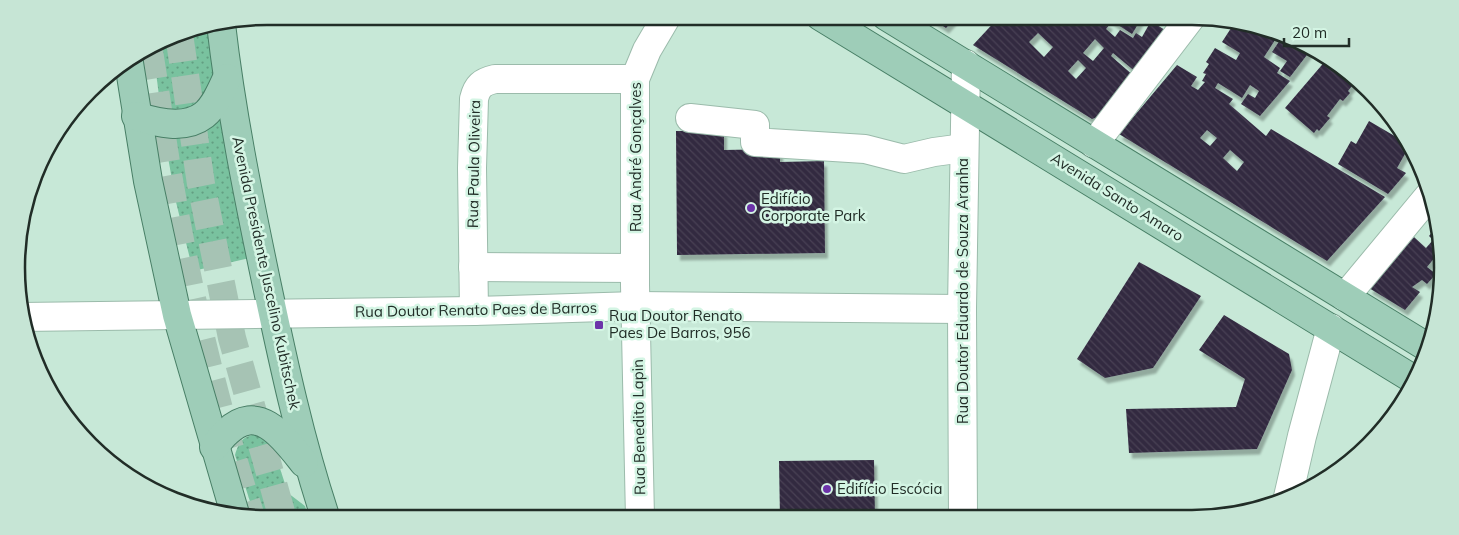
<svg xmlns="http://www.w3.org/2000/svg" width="1459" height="535" font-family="Mulish,sans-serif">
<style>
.grass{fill:url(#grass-dots)}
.building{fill:url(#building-back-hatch);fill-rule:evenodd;filter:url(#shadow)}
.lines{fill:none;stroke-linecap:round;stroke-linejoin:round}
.highway-tunnel{stroke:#a6c3b4;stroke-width:28;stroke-dasharray:28 14;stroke-linecap:butt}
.minor-casing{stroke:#9bbbab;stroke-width:30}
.major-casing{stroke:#487f66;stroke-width:30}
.minor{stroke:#fff;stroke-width:28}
.major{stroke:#9ecdb8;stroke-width:28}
.poi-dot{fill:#6c33a9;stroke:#d4f5e4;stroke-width:2}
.labels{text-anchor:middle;stroke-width:5;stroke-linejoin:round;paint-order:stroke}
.street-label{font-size:15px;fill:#212d27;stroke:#d4f5e4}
.poi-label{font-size:15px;fill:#212d27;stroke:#d4f5e4;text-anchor:start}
.rim{fill:none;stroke:#212d27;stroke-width:2.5}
</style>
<defs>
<pattern id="grass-dots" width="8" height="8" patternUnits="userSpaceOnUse" patternTransform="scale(1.25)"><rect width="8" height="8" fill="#79c29f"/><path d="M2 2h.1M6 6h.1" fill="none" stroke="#639e82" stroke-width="1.8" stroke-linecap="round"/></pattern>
<pattern id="building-back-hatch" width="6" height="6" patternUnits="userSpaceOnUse" patternTransform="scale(1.25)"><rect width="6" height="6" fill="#332a41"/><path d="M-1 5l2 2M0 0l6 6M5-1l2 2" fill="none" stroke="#484054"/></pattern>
<filter id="shadow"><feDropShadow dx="3" dy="5.5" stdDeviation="1" flood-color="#0004"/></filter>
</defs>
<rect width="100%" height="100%" fill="#c7e8d7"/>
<!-- grass -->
<g class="grass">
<polygon points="217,25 254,257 193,271 176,202 164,135 153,49 186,30"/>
<path d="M261 433 271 441 288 493 305 506 309 519H268L255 517 235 455C240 438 245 436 261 433Z"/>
</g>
<!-- building -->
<g class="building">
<polygon points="927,16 957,16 946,28"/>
<path d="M1000 16H1097L1110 24 1106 29 1115 37 1120 30 1133 38 1136 33 1142 37 1151 21 1171 34 1137 73 1113 53 1111 56 1134 76 1098 117 1092 119 973 45ZM1038 33 1053 47 1044 57 1029 42ZM1095 39 1104 48 1093 61 1083 53ZM1078 60 1086 68 1076 79 1068 71Z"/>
<polygon points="1104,16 1143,16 1132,34"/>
<path d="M1235 22 1257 25 1272 32 1277 37 1264 57 1280 68 1277 73 1290 81 1260 116 1241 104 1248 94 1255 98 1259 91 1250 85 1242 98 1218 83 1215 88 1233 99 1229 104 1266 136 1271 129 1385 197 1327 261 1119 134 1177 65 1197 77 1191 86 1198 90 1205 82 1202 81 1206 74 1203 73 1209 64 1206 62 1215 48 1236 60 1240 53 1222 42ZM1207 130 1217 138 1210 146 1200 138ZM1230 150 1244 162 1237 171 1223 158Z"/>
<polygon points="1282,37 1310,51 1290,77 1280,71 1287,61 1272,52"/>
<polygon points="1327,59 1345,68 1356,81 1348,91 1350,93 1343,101 1340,99 1327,116 1330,118 1319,131 1317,129 1314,133 1285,108"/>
<polygon points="1369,121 1410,145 1397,168 1406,173 1388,194 1338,164 1351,141 1356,144"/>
<polygon points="676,131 724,131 724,150 780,149 780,162 824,161 825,253 677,255"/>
<polygon points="1437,226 1441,235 1439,258 1436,256 1427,267 1436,274 1427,284 1422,280 1412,287 1420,292 1405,310 1369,288 1414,237 1426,248 1433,240 1429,236"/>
<polygon points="1139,262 1201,296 1153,368 1105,378 1077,359"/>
<polygon points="1224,315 1289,354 1292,370 1257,449 1129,453 1126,409 1236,407 1245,379 1199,350"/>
<polygon points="874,460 875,517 780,518 779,461"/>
</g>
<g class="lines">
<!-- highway-tunnel -->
<g class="highway-tunnel">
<polyline points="179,34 201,184 232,338 283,519"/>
<path d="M149 51C157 100 163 149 172 197 191 305 217 412 251 517"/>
</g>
<!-- minor casing -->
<g class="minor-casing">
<g id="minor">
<polyline points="690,118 755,125 755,142 865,149 904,159 934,152 964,148"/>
<polyline points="1094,144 1192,16"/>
<polyline points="473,267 635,268"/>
<polyline points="1345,297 1428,197"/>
<path d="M474 311 472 168 474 99C477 86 482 82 495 79H635"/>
<polyline points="21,317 474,311 636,306 962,309"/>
<polyline points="1288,497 1302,436 1331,328"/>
<polyline points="963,517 962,309 966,64"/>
<polyline points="640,518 635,285 635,79 647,50 667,16"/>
</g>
</g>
<!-- major casing -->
<g class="major-casing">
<g id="major">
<polyline points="820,16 1413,379"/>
<polyline points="886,16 1427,347"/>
<path d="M221 24C231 111 248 195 266 281 283 361 300 441 326 519"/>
<polyline points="129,63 148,181 177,315 235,514"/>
<path d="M136 116C157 123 185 130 204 115 215 106 221 91 227 78"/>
<path d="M214 447C218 442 222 436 227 432 259 401 285 439 304 463"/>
</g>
</g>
<!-- minor -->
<use href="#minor" class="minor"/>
<!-- major -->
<use href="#major" class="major"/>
</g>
<!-- markers -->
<g class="poi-dot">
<circle cx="751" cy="208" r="5"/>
<rect x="594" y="320" width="10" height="10" rx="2.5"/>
<circle cx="827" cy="489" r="5"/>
</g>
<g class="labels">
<!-- street labels -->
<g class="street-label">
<text transform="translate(636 157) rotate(-90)" y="5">Rua André Gonçalves</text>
<text transform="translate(474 164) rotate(-89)" y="5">Rua Paula Oliveira</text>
<text transform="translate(1117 197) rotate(32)" y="5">Avenida Santo Amaro</text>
<text transform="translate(266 273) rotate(78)" y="5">Avenida Presidente Juscelino Kubitschek</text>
<text transform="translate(963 291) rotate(-90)" y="5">Rua Doutor Eduardo de Souza Aranha</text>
<text transform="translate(476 310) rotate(-1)" y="5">Rua Doutor Renato Paes de Barros</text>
<text transform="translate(639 427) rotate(-91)" y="5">Rua Benedito Lapin</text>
</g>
<!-- poi labels -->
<g class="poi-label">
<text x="761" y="204">Edifício<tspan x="761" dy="17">Corporate Park</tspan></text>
<text x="609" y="321">Rua Doutor Renato<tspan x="609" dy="17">Paes De Barros, 956</tspan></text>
<text x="837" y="494">Edifício Escócia</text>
</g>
</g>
<!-- crop -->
<path d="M0 0H1459V535H0ZM267 25H1192A242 242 0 0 1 1434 267V268A242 242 0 0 1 1192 510H267A242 242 0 0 1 25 268V267A242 242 0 0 1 267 25Z" fill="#c6e5d5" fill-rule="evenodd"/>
<path class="rim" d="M267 25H1192A242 242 0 0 1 1434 267V268A242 242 0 0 1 1192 510H267A242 242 0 0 1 25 268V267A242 242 0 0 1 267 25Z"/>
<!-- scale -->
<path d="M1284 38v8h65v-8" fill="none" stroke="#212d27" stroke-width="2.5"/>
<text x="1292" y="38" font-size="15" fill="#212d27" stroke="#d4f5e4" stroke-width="4" paint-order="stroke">20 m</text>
</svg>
